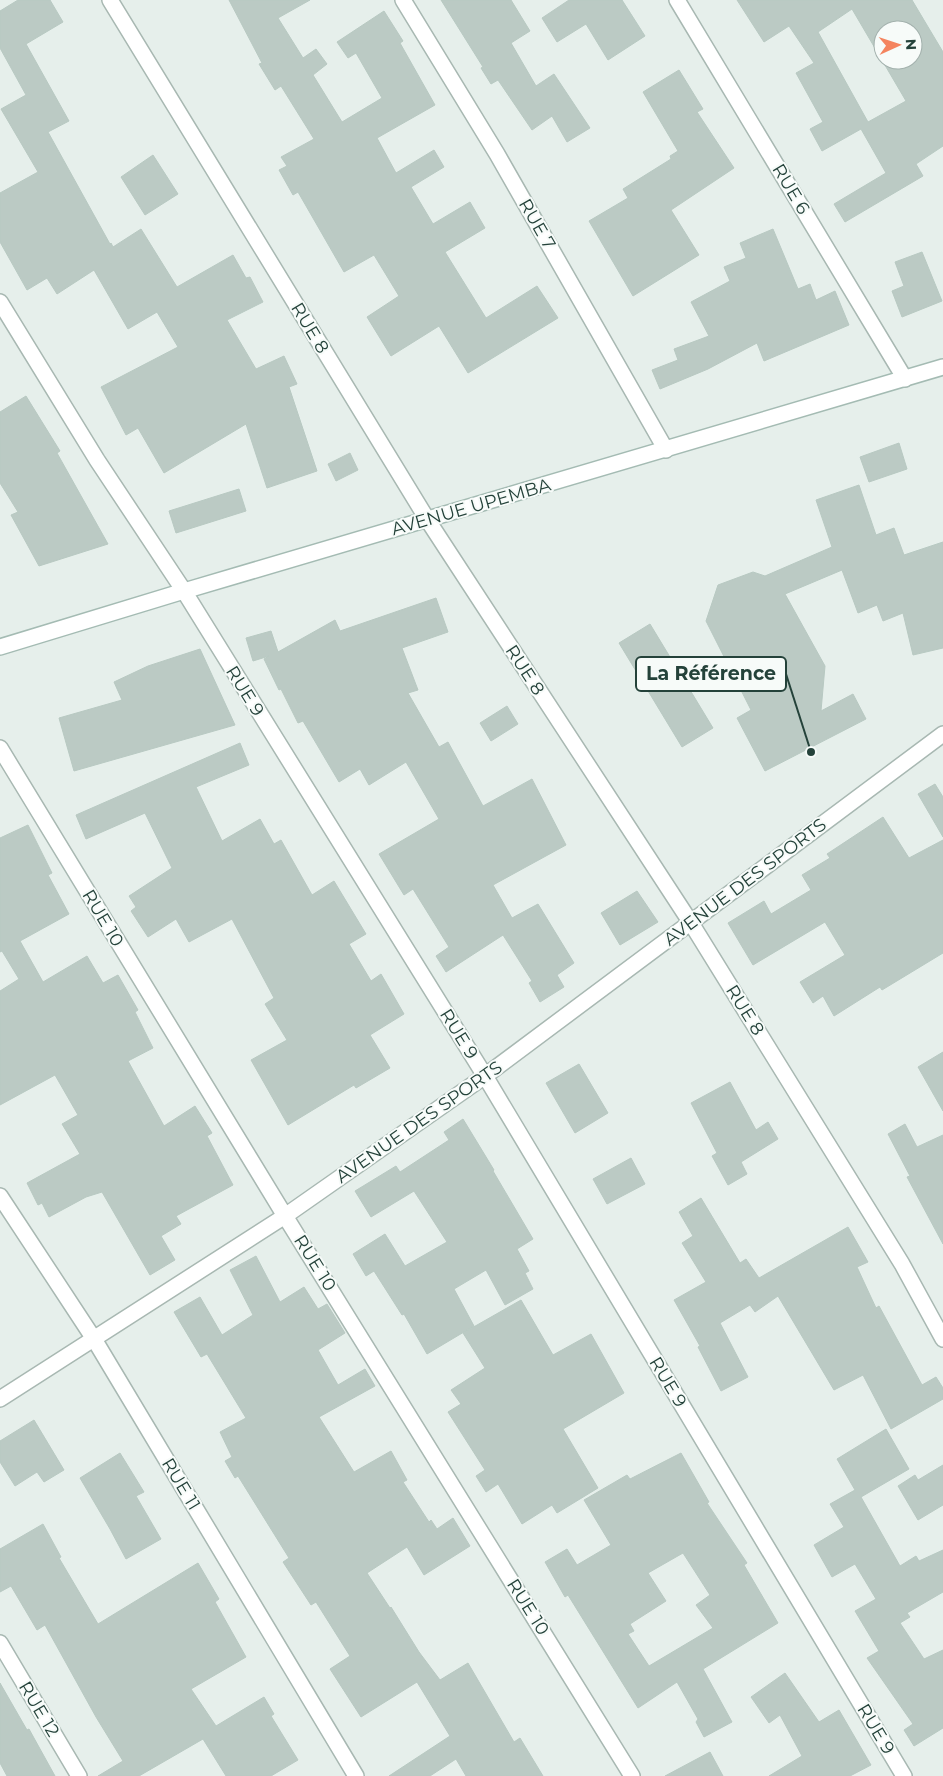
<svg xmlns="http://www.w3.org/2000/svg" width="943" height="1776" font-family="Montserrat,sans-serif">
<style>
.building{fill:#bbcac4;stroke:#b8c9c2;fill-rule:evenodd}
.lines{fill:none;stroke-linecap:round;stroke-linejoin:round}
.street-casing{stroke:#a8b8b2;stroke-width:18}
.secondary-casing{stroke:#a4bbb3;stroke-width:18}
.street{stroke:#fff;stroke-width:15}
.secondary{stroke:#fff;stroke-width:15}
.labels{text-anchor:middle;stroke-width:4;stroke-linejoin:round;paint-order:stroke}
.street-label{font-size:18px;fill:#24423a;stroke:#f7fbf9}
.leader{fill:none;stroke:#24423a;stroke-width:2}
.callout-dot{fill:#24423a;stroke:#f7fbf9;stroke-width:2}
.callout{fill:#f7fbf9;stroke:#24423a;stroke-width:2}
.callout-label{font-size:19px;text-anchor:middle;font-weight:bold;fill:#24423a}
</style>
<rect width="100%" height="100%" fill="#e6efeb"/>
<!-- building -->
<g class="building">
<polygon points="18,0 50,0 63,22 26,44 69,121 48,132 110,244 111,243 113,247 141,229 177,287 233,255 246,278 250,277 263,302 227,320 256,369 284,356 297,384 289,387 317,471 267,488 246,424 164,473 138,428 126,435 101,387 178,347 157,312 128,329 94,270 57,294 47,278 27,290 0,242 0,193 38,172 1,109 26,95 0,48 0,11"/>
<polygon points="229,0 310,0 278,18 303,58 316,49 327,64 313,75 342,122 382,98 356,53 348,58 337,42 384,11 403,41 400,43 435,105 377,138 396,173 434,150 444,167 411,187 433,224 470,202 485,228 445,252 486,318 537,286 558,318 468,373 439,326 391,356 367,317 399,296 374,255 344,272 298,192 293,195 279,170 287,166 281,157 314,139 281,86 275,90 259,64 262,63"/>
<polygon points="441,0 511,0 530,31 511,43 536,86 554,74 590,128 567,142 552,116 532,130 498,80 491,84 481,68 483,67"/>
<polygon points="569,0 622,0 645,36 608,60 586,24 557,42 542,18"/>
<path d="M737 0H912L943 52V146L916 164 923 176 845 222 834 204 886 173 861 129 822 151 810 129 823 122 796 73 814 63 789 26 764 42ZM852 9 906 101 868 122 818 32ZM883 30H913V60H883Z"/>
<polygon points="679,70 703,109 697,112 734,168 671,210 699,255 633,296 589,221 628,198 623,189 671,159 670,156 678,151 643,92"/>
<polygon points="153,155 178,194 145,215 121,177"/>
<polygon points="773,229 798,289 810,284 816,300 835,291 849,325 764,361 757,343 708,369 660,389 652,370 678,360 674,349 709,336 691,302 730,281 724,267 746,258 740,243"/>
<polygon points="922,252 942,301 902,317 892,291 904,286 895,262"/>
<polygon points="26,396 60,451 57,453 108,544 39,566 11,515 18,512 0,483 0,412"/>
<polygon points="899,443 907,469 869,482 860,457"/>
<polygon points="350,453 358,470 336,481 328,464"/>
<polygon points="859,485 876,535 894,528 904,555 943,542 943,648 913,655 903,613 883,621 877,605 858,613 842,570 785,594 825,666 821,711 853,694 866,719 765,771 737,718 751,710 706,621 718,585 753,572 765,576 832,547 816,500"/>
<polygon points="239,489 246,511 176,533 169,511"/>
<polygon points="436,598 448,632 402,648 418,690 408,693 439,747 448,742 483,806 532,779 566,845 493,885 512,918 538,904 574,963 557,975 564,987 540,1002 529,983 532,981 503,935 446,972 436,956 449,947 413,889 404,895 379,854 439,819 406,762 369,785 360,769 339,782 303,721 298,723 281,689 279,690 264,659 269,656 253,661 246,638 271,631 278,652 335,620 340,631"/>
<polygon points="650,624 713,728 682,747 619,643"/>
<polygon points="200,649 235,725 74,771 59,718 122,700 114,682 148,666"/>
<polygon points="507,706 518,724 491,741 480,723"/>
<polygon points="240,743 249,765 196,787 222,841 260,819 274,844 281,840 312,895 334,881 366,934 349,944 371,981 381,974 404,1014 370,1035 390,1068 356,1088 354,1085 288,1125 251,1060 287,1040 265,1004 274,998 232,919 189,942 176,919 148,937 131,911 136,907 129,896 172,868 145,813 86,839 76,815"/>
<polygon points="935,784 943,797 943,837 918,794"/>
<polygon points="883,817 909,858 943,840 943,953 882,990 880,987 834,1016 823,996 813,1003 800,982 845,955 825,922 753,965 728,923 764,901 771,914 811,890 802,875 830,858 827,854"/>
<polygon points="28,825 52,873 48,875 69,914 20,941 43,982 87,956 103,983 118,975 138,1010 135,1012 153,1048 128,1061 164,1126 195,1106 212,1133 207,1136 233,1185 176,1216 181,1224 161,1236 175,1260 150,1275 102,1192 86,1197 49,1217 42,1203 38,1205 27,1183 80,1154 62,1124 78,1115 55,1075 0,1105 0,991 19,979 2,951 0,952 0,838"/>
<polygon points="637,891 658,922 620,945 601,913"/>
<polygon points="943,1052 943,1111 918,1067"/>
<polygon points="579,1064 608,1113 575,1133 546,1083"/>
<polygon points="730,1082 756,1130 768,1122 778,1139 741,1162 747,1174 728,1185 712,1156 717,1153 691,1103"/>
<polygon points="463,1119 494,1170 493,1171 533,1239 517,1249 529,1271 525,1273 533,1289 505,1305 486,1270 454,1289 474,1326 427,1354 404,1314 402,1315 374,1271 366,1276 353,1254 385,1234 405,1266 447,1242 414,1191 371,1217 355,1191 396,1166 400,1172 449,1140 444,1132"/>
<polygon points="905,1124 917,1147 943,1135 943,1244 907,1177 910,1176 888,1134"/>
<polygon points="631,1158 645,1184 607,1204 593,1179"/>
<polygon points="701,1198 740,1263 746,1259 759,1278 848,1227 868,1262 857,1267 876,1308 879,1306 922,1385 936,1377 943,1388 943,1399 891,1429 863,1375 834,1390 778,1296 755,1312 750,1305 720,1323 748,1377 721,1391 698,1347 700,1346 674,1300 706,1282 682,1243 693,1236 679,1212"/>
<polygon points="256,1256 280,1302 304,1287 318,1309 327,1304 345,1333 318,1350 338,1385 365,1369 375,1386 319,1417 354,1472 391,1451 407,1480 403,1482 429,1522 431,1520 437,1529 453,1518 470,1546 424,1575 407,1547 367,1573 390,1608 391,1607 419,1652 440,1680 468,1663 514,1742 520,1738 543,1776 466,1776 456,1759 430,1776 389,1776 450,1736 417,1682 361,1717 330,1669 350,1656 316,1602 311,1605 283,1562 289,1558 238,1476 235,1478 225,1461 232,1457 220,1432 246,1418 207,1354 201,1357 174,1312 200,1297 222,1335 253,1315 230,1270"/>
<polygon points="521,1300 553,1355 591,1334 624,1393 563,1429 598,1488 557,1513 552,1505 522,1524 498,1484 486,1492 476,1476 485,1470 448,1412 461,1404 451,1390 485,1368 463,1333"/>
<polygon points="34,1420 64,1470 44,1482 37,1472 15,1486 0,1462 0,1441"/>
<polygon points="886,1429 909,1469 861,1497 900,1566 916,1556 919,1561 943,1550 943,1592 907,1613 910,1617 900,1623 924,1659 943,1650 943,1728 914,1746 904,1730 913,1724 867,1658 879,1651 855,1611 876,1599 855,1564 832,1577 814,1545 844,1527 830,1504 855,1490 837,1459"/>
<polygon points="120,1453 144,1492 136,1496 161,1539 126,1559 110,1529 80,1478"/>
<path d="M681 1453 709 1502 707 1503 747 1563 744 1565 778 1623 703 1669 732 1722 704 1737 696 1722 698 1719 677 1682 638 1708 568 1595 565 1597 545 1562 567 1549 577 1565 611 1545 584 1500 627 1475 630 1479ZM683 1553 710 1595 696 1605 713 1628 649 1666 628 1634 634 1631 630 1624 666 1601 648 1573Z"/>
<polygon points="943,1465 943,1505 918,1520 898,1486 915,1475 918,1480"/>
<polygon points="43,1524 61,1557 59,1558 98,1624 198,1563 219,1599 215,1602 246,1657 191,1689 216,1726 264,1697 274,1714 271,1716 298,1760 271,1776 226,1776 203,1739 139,1776 98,1776 123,1761 96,1717 45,1625 37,1630 11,1586 0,1592 0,1549"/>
<polygon points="785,1673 819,1722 839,1710 871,1765 850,1776 769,1776 802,1756 780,1715 769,1723 751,1697"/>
<polygon points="0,1683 27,1730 29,1729 55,1776 7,1776 0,1763"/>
<polygon points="710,1752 723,1776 665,1776"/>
</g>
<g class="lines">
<!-- street casing -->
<g class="street-casing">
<g id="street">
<polyline points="110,0 427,519 691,923 902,1264 943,1339"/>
<polyline points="403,0 497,154 666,450"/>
<polyline points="677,0 905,379"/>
<polyline points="0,302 97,460 184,591 485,1076 904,1776"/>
<polyline points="0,748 285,1216 632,1776"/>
<polyline points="0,1196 94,1339 356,1776"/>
<polyline points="0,1399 285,1216 485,1076 943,734"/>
<polyline points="0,1643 79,1776"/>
</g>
</g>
<!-- secondary casing -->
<g class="secondary-casing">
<polyline id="secondary" points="0,647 184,591 943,367"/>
</g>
<!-- street -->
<use href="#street" class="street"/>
<!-- secondary -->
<use href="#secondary" class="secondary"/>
</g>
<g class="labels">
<!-- street labels -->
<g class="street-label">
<text transform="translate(791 189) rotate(59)" y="6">RUE 6</text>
<text transform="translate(537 224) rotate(60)" y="6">RUE 7</text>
<text transform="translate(310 328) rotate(59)" y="6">RUE 8</text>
<text transform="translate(471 507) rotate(-16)" y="6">AVENUE UPEMBA</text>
<text transform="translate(525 670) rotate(57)" y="6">RUE 8</text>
<text transform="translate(245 691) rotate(58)" y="6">RUE 9</text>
<text transform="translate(745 882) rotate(-37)" y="6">AVENUE DES SPORTS</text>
<text transform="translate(103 918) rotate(59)" y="6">RUE 10</text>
<text transform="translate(745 1010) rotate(58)" y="6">RUE 8</text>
<text transform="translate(459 1034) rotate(58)" y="6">RUE 9</text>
<text transform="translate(419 1122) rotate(-35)" y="6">AVENUE DES SPORTS</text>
<text transform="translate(315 1263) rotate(58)" y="6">RUE 10</text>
<text transform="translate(668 1382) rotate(59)" y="6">RUE 9</text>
<text transform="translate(181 1484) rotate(59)" y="6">RUE 11</text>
<text transform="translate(528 1607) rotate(58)" y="6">RUE 10</text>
<text transform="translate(39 1709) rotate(59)" y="6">RUE 12</text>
<text transform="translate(876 1729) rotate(59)" y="6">RUE 9</text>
</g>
</g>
<!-- callouts -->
<path class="leader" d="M811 752L786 674"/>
<circle class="callout-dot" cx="811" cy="752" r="5"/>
<rect class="callout" x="636" y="657" width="150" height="34" rx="5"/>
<g class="callout-label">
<text x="711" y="680">La Référence</text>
</g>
<!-- north arrow -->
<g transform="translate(898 45) rotate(87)"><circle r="24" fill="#f7fbf9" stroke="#a3b1ad"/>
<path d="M0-4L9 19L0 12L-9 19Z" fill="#f4845f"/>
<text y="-8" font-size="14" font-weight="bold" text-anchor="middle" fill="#24423a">N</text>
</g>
</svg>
